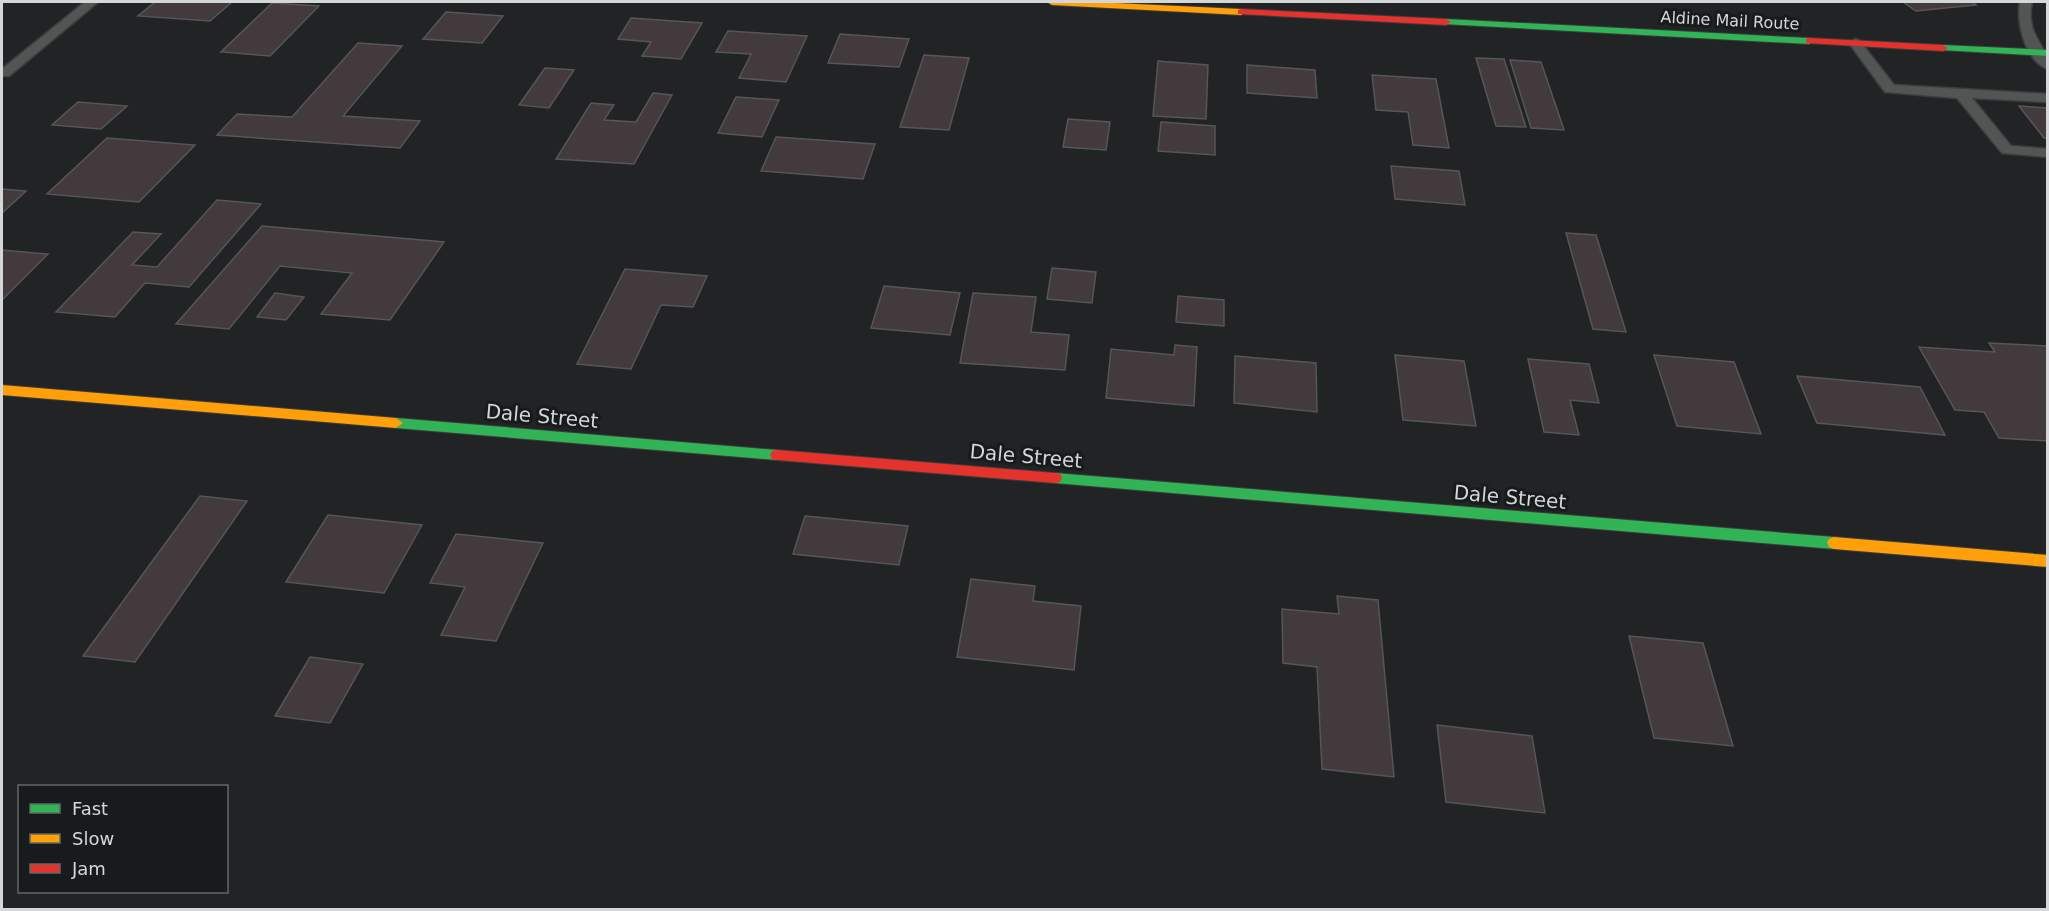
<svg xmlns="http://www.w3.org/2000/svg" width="2049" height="911" font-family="'DejaVu Sans',sans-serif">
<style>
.building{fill:#423a3d;stroke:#565656;stroke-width:1.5}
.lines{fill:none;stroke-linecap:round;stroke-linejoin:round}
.lane-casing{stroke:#3c3d3e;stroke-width:3}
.fast-casing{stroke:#3c3d3e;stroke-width:2}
.slow-casing{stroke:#3c3d3e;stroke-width:2}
.jam-casing{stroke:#3c3d3e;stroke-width:2}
.lane{fill:#535555;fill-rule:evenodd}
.fast{fill:#30b455;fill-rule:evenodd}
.slow{fill:#ff9f0a;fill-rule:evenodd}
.jam{fill:#e5322d;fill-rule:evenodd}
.labels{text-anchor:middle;stroke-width:6;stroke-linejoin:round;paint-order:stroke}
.far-street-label{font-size:16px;fill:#d4d7d7;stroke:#181b1c}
.street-label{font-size:20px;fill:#d4d7d7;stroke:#181b1c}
</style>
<rect width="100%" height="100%" fill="#222324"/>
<!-- building -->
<g class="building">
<polygon points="155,2 232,2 210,21 138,16"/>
<polygon points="1903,2 1972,2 1976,5 1916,11"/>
<polygon points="272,3 319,6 270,56 221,52"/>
<polygon points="446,12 503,16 482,43 423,39"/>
<polygon points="631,18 702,23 681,59 642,56 651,42 618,39"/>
<polygon points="728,31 807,36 786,82 739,78 751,54 716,52"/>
<polygon points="840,34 909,39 899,67 828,63"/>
<polygon points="358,43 402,46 343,116 420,121 400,148 217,135 237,114 292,117"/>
<polygon points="924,55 969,58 949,130 900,127"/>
<polygon points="1476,58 1504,59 1526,127 1496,126"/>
<polygon points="1510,60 1541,62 1564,130 1531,128"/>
<polygon points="1158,61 1208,65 1206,119 1153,116"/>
<polygon points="1247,65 1315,70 1317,98 1247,93"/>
<polygon points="545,68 574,70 549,108 519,105"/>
<polygon points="1372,75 1436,79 1449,148 1413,145 1408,112 1376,110"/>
<polygon points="653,93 672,95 634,164 556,159 591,103 614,105 604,120 636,122"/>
<polygon points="736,97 779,100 762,137 718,133"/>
<polygon points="78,102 127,106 101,129 52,125"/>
<polygon points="2019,106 2048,108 2048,138 2044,138"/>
<polygon points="1068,119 1110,122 1106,150 1063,147"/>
<polygon points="1161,122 1215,126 1215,155 1158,151"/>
<polygon points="776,137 875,144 863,179 761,171"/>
<polygon points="107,138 195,145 139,202 47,194"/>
<polygon points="1391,166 1459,171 1465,205 1395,199"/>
<polygon points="2,189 26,191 2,213"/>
<polygon points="217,200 261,204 189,287 145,283 115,317 56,312 133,232 161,234 132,265 157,267"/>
<polygon points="262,226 444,242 390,320 321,314 352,273 280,266 229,329 176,324"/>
<polygon points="1566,233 1596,235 1626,332 1593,329"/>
<polygon points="2,250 48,254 2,300"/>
<polygon points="1052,268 1096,272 1092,303 1047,299"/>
<polygon points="625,269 707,276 693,307 661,305 631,369 577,364"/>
<polygon points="884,286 960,293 950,335 871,328"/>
<polygon points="275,293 304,297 286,320 257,317"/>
<polygon points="973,293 1036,297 1031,332 1069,335 1065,370 960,363"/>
<polygon points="1178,296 1224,300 1224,326 1176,322"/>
<polygon points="1989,343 2048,346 2048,441 1999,438 1984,412 1955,410 1919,347 1995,352"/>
<polygon points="1175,345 1197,347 1194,406 1106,398 1111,349 1174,355"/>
<polygon points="1395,355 1464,361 1476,426 1403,420"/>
<polygon points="1654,355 1734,362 1761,434 1677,426"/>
<polygon points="1235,356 1316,363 1317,412 1234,403"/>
<polygon points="1528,359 1589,364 1599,403 1570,400 1579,435 1544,432"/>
<polygon points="1797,376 1920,387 1945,435 1817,423"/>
<polygon points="200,496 247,501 135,662 83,656"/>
<polygon points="328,515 422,525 384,593 286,582"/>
<polygon points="805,516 908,526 899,565 793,554"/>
<polygon points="456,534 543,543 496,641 441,635 465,587 430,583"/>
<polygon points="971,579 1035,586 1033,601 1081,606 1074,670 957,657"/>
<polygon points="1337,596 1378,600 1394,777 1322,769 1317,667 1283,663 1282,609 1339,614"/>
<polygon points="1629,636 1703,643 1733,746 1654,738"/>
<polygon points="310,657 363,664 330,723 275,716"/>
<polygon points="1437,725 1532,736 1545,813 1446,802"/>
</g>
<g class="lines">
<!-- lane casing -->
<g class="lane-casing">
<g id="lane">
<polygon points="85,2 98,2 9,76 2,76 2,69"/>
<path d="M2020 2H2032C2025 38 2048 42 2048 69 2025 61 2016 22 2020 2Z"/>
<polygon points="1855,39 1859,40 1894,85 2048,94 2048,102 1972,98 2011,146 2048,149 2048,157 2002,153 1957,98 1885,92 1849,43"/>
</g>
</g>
<!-- fast casing -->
<g class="fast-casing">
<g id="fast">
<polygon points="1446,19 1809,38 1814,41 1809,44 1443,24 1441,22"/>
<polygon points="1943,45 2048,50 2048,56 1940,50 1940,46"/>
<polygon points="396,418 777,450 782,451 784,455 782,459 777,460 396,428 389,423"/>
<polygon points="1055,473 1834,537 1839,539 1841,543 1839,547 1834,549 1055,483 1050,482 1048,478 1050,474"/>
</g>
</g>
<!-- slow casing -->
<g class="slow-casing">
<g id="slow">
<polygon points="1047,2 1094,2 1241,9 1246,12 1241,15 1052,5"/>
<polygon points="2,385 396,418 403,423 396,428 2,395"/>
<polygon points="1834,537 2048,555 2048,567 1834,549 1829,547 1827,543 1829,539"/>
</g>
</g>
<!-- jam casing -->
<g class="jam-casing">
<g id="jam">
<polygon points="1241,9 1446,19 1451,22 1446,25 1238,14 1238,10"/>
<polygon points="1809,38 1943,45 1948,48 1943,51 1806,43 1806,39"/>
<polygon points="777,450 1055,473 1060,474 1062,478 1060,482 1055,483 777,460 772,459 770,455 772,451"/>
</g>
</g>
<!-- lane -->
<use href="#lane" class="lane"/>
<!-- fast -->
<use href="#fast" class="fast"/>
<!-- slow -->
<use href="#slow" class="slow"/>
<!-- jam -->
<use href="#jam" class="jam"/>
</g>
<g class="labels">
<!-- far-street labels -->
<g class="far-street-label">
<text transform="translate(1730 20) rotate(3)" y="6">Aldine Mail Route</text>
</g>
<!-- street labels -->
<g class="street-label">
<text transform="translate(542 416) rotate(5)" y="7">Dale Street</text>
<text transform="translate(1026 456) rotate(5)" y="7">Dale Street</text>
<text transform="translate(1510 497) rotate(5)" y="7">Dale Street</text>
</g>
</g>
<!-- border -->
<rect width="2049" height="911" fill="none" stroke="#d4d7d7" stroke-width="6"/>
<!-- legend -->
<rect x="18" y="785" width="210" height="108" fill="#181b1c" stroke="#636667" stroke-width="1.5"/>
<rect x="30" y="804" width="30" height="9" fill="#30b455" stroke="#636667" stroke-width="1.5"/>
<text x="72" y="815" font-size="18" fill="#d4d7d7">Fast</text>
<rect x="30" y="834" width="30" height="9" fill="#ff9f0a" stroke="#636667" stroke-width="1.5"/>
<text x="72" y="845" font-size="18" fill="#d4d7d7">Slow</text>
<rect x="30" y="864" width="30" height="9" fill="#e5322d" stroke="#636667" stroke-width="1.5"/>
<text x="72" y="875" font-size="18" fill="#d4d7d7">Jam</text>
</svg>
